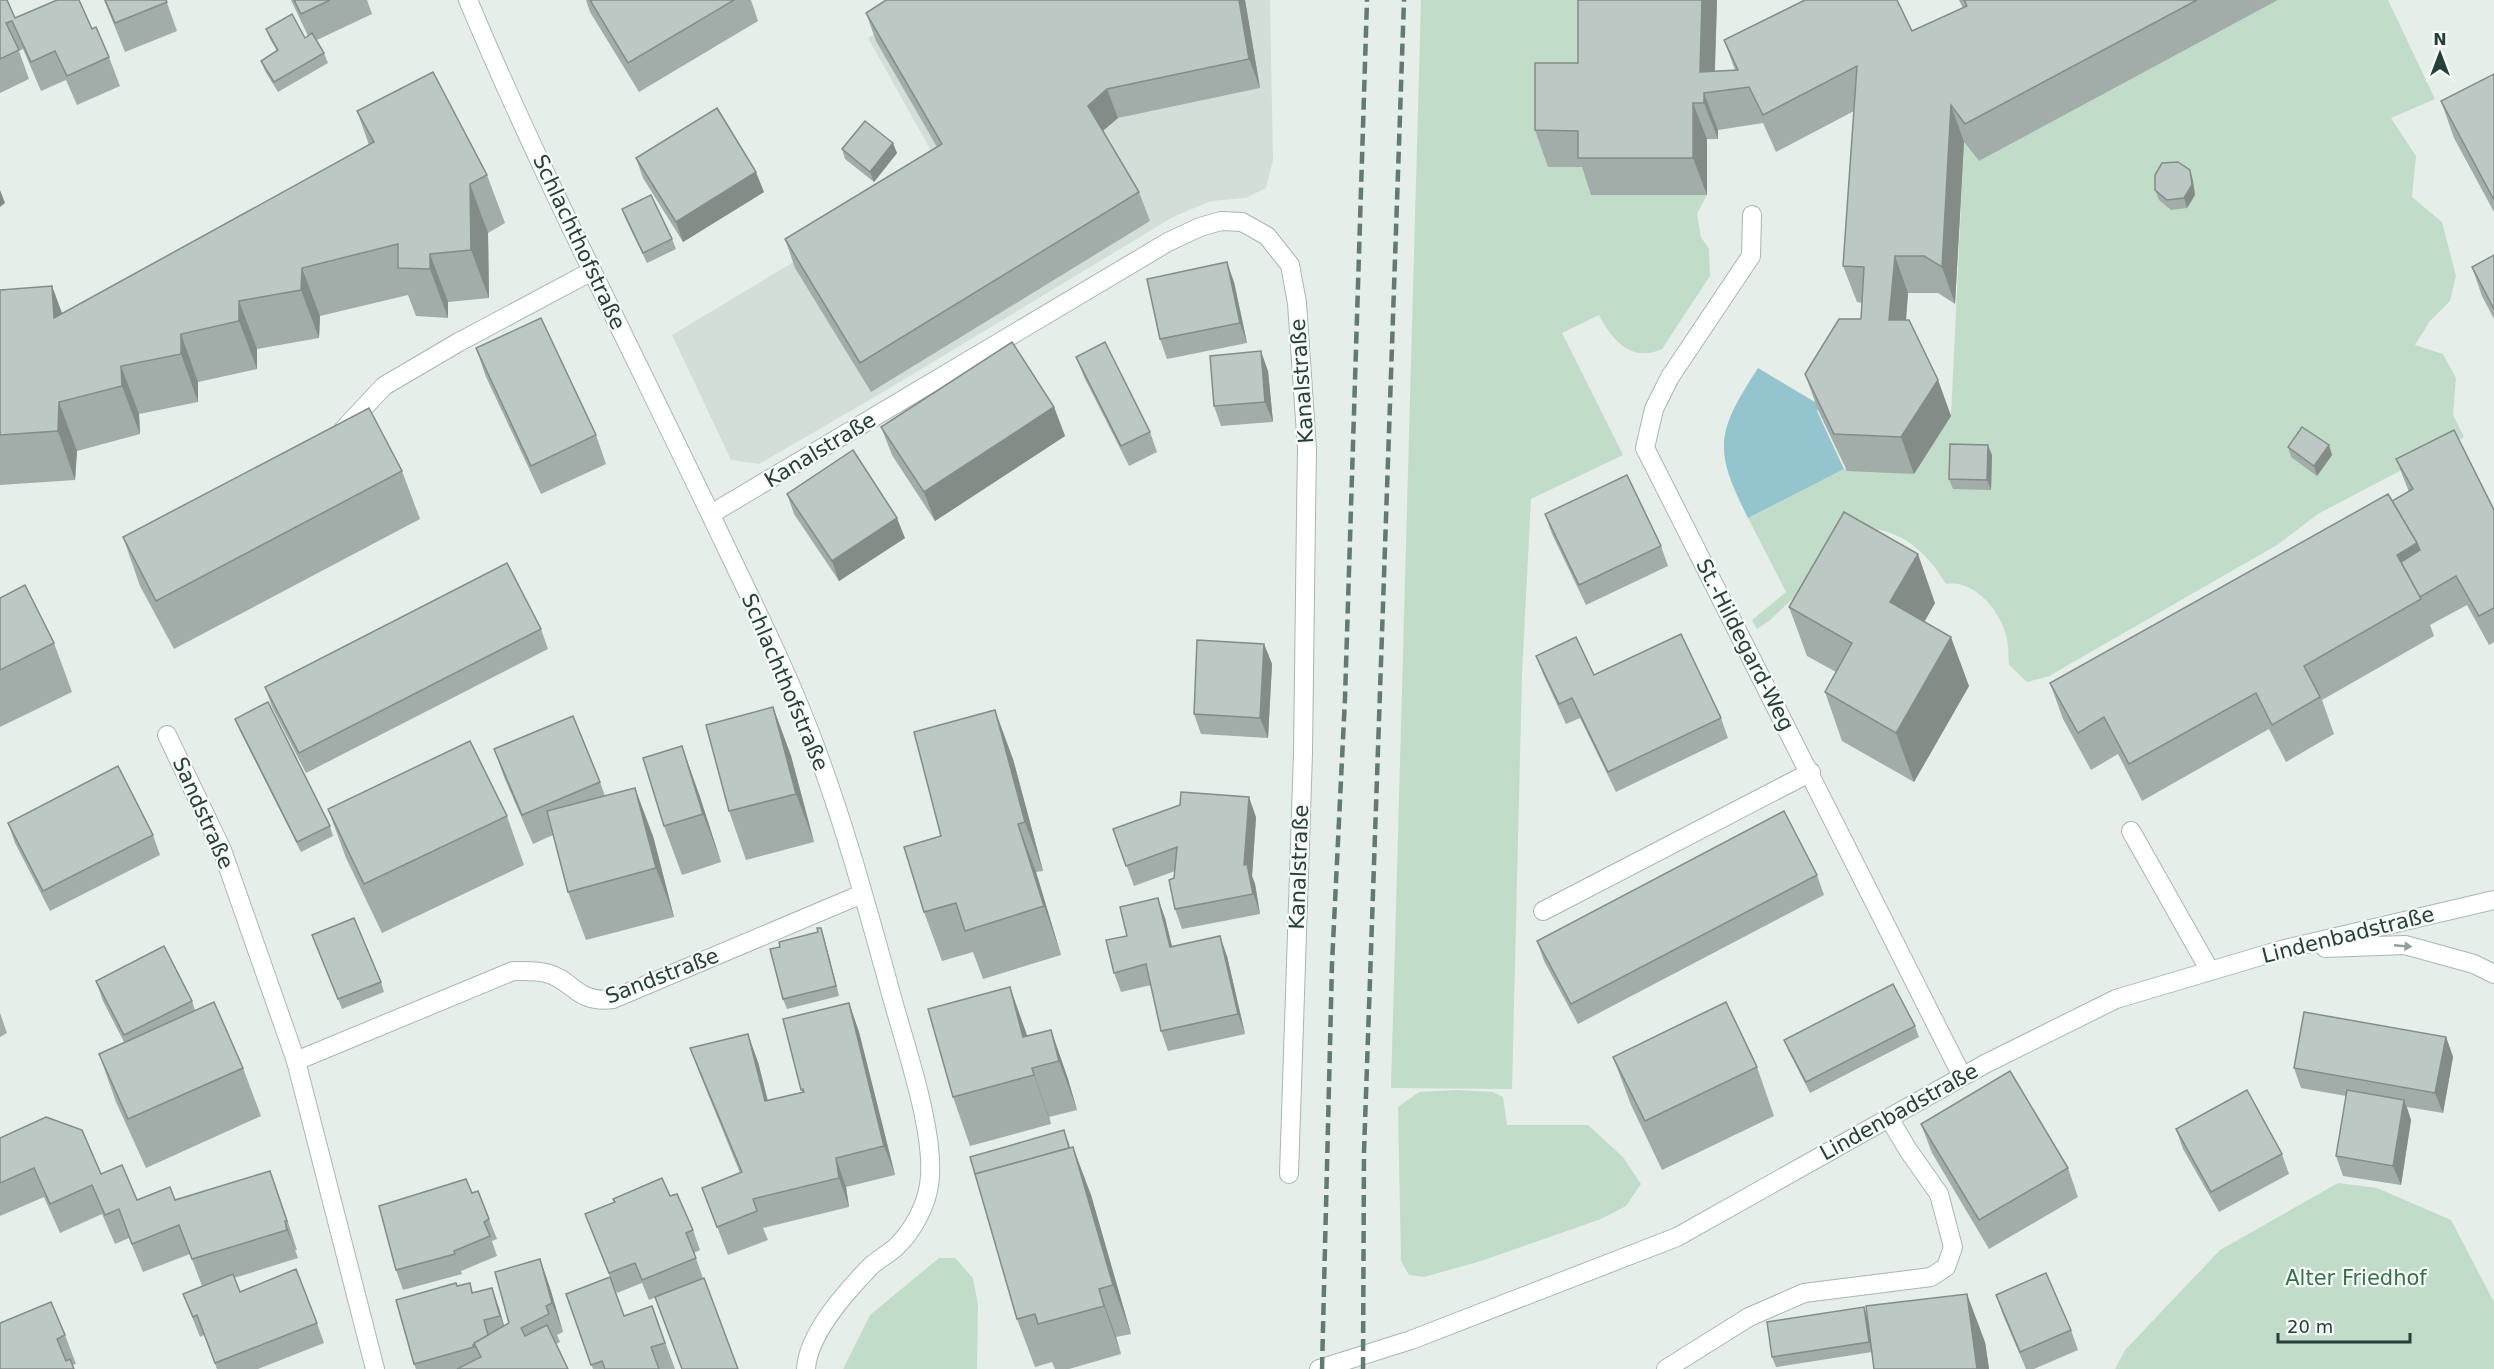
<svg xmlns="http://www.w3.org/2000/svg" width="2494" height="1369" font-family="'DejaVu Sans',sans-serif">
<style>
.built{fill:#d4ded9}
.green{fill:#c1ddc9}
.water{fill:#94c4cd}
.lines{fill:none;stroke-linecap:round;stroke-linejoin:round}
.lane-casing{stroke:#a9b6b1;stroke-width:20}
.street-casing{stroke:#a9b6b1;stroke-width:20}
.secondary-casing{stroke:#a5b9b2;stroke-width:20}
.lane{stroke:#fff;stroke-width:18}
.street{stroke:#fff;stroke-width:18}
.secondary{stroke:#fff;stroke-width:18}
.rail{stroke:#617a73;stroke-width:4.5;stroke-dasharray:12 6;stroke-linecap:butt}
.wall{fill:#a2aca8}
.shaded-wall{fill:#848c88}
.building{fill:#bcc8c3;stroke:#848c88;stroke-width:1.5}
.oneway{fill:#929f9c}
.labels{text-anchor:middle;stroke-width:4.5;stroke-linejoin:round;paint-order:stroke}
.street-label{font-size:21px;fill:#263f38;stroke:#f7faf8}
.park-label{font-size:21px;fill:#34724c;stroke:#f7faf8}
</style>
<rect width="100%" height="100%" fill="#e6eeea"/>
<!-- built -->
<polygon class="built" points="913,0 1270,0 1273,160 1266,188 1246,198 1211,201 1173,217 885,391 759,464 731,460 672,335 943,172 868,38 916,8"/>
<!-- green -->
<g class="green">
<path d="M1421 0H1591L1592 195H1707L1697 214 1701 237 1709 249 1710 276 1662 349C1631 363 1612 340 1599 315L1562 333 1623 455 1531 499 1522 674 1512 1089 1391 1088Z"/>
<path d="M2278 0H2388L2435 99 2391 118 2416 156 2412 197 2442 222 2456 276 2450 301 2430 321 2415 345 2443 354 2456 378 2453 415 2464 437 2318 514 2277 545 2049 676 2027 682 2009 665C2008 655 2009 642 2005 632 1997 607 1973 580 1946 584 1929 556 1906 532 1872 529L1802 590 1769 621 1757 629 1752 620 1786 592 1748 518 1844 469 1914 474 1951 416 1964 142 1979 161Z"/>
<polygon points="1456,1090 1493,1092 1503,1097 1507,1125 1588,1125 1623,1157 1641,1184 1626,1206 1601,1219 1481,1261 1424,1277 1409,1275 1401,1261 1398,1107 1419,1092"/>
<polygon points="2338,1183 2377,1188 2451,1220 2494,1302 2494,1369 2115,1369 2125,1350 2220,1250"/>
<polygon points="939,1258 955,1258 973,1278 978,1305 977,1369 843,1369 870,1315"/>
</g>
<!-- water -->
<path class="water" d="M1758 368 1820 405 1817 411 1844 469 1748 518C1713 449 1716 433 1758 368Z"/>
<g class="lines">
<!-- lane casing -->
<g class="lane-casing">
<g id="lane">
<polyline points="342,431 384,386 459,342 592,271"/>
<polyline points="2131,831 2210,971"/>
<polyline points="1543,911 1811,772"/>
<polyline points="1666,1369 1749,1317 1804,1293 1931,1277 1946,1267 1953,1247 1939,1194 1908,1150 1889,1118"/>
</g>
</g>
<!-- street casing -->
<g class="street-casing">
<g id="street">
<polyline points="1752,215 1751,256 1670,377 1654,409 1645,448 1962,1076"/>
<polyline points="711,514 1168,242 1200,227 1221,221 1242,222 1267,236 1290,265 1297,303 1307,449 1306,514 1303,753 1289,1174"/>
<polyline points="167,735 222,850 296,1061 375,1369"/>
<path d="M296 1061 513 971C523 971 536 970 546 973 574 980 576 1004 613 999L862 894"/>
</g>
</g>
<!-- secondary casing -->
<g class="secondary-casing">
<g id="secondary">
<path d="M468 0C546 186 640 365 726 547 750 597 775 647 796 698 837 795 865 899 893 1001 906 1048 937 1138 929 1185 926 1206 913 1230 898 1245 890 1254 877 1259 869 1268 845 1293 808 1334 806 1369"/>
<polyline points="2325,948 2405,945 2474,964 2494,974"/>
<polyline points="1319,1369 1411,1340 1677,1237 1985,1064 2116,999 2281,950 2494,900"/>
</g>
</g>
<!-- lane -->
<use href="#lane" class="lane"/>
<!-- street -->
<use href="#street" class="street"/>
<!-- secondary -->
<use href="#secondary" class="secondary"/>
<!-- rail -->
<g class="rail">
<polyline points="1322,1369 1332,964 1345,698 1367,0"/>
<polyline points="1363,1369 1364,1152 1404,0"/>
</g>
</g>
<!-- wall -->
<g class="wall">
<polygon points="0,0 15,18 92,29 109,57 120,86 77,105 66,80 41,91 23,49 19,51 29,79 0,93"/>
<polygon points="104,0 166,0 177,31 125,52"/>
<polygon points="291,0 367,0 372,14 317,40 324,53 328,63 278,92 265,71 261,61 277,51 270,39 266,29 305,38 308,36"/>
<polygon points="586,0 751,0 758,21 639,92 590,12"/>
<polygon points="886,0 1245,0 1260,88 1118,118 1103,131 1139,192 1150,221 871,392 795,268 785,239 937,147 876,41 866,13"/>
<polygon points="1578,0 1717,0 1715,71 1735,70 1724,40 1912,31 1963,8 1959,0 2278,0 1979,161 1964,142 1955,304 1938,293 1908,293 1906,320 1938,380 1951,416 1914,474 1847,471 1818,410 1805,374 1861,319 1862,303 1857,302 1843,266 1854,111 1776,152 1763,123 1718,130 1718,139 1707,139 1707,195 1591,195 1582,167 1548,167 1535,130 1578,63"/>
<polygon points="2494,74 2494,212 2454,138 2441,101"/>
<polygon points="357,111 487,175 505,223 488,233 489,298 448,302 448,318 416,316 408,295 320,316 319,338 257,349 257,369 198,382 198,402 139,414 140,434 77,451 75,480 0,485 0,290 52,286 62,314 369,145"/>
<polygon points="842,149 897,153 874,182 845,159"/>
<polygon points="636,158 764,192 683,242 643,178"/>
<polygon points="2190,170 2193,181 2195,195 2187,208 2171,210 2159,200 2155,190"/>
<polygon points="622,209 672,239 676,249 647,263 626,220"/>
<polygon points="2494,255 2494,319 2482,296 2472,267"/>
<polygon points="1234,282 1247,343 1167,359 1160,339"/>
<polygon points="476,348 596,435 606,464 541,494 486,377"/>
<polygon points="1076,357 1150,432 1157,452 1129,466 1084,377"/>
<polygon points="1268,371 1273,422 1221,426 1214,406"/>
<polygon points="1054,407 1065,436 935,521 892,455 881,427"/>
<polygon points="2329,445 2332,455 2317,476 2291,457 2288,447"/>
<polygon points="1992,455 1991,490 1953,489 1949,479"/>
<polygon points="2396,459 2494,510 2494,642 2489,645 2467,605 2430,625 2434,636 2322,700 2334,734 2286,762 2269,729 2142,801 2118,754 2091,770 2063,719 2050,683 2409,492"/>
<polygon points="402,471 420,519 174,649 140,586 123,537"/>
<polygon points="787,494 905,538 839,581 794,514"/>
<polygon points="1545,514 1661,546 1668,566 1586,605 1552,534"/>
<polygon points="0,598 54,643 72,692 0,727"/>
<polygon points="1935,603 1924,622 1969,686 1914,782 1842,741 1825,692 1836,672 1807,656 1789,607"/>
<polygon points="541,629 548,649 306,773 272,707 265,687"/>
<polygon points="1264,644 1272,664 1268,738 1201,734 1194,714"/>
<polygon points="1536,656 1721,718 1728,738 1616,792 1580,718 1566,724 1544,676"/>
<polygon points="773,707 791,756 814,842 746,860 729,811"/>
<polygon points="235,719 330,826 333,836 301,852 239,729"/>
<polygon points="494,749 600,782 605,796 653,836 674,917 586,940 568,892 553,835 533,844 504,777"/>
<polygon points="1013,759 1043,871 1036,872 1061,955 983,979 973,952 942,961 924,912 941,836"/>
<polygon points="699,794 721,862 682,875 664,826"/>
<polygon points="328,809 507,816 524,865 382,933 346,858"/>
<polygon points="1256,817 1252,876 1255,884 1260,914 1182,929 1175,909 1175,871 1134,886 1113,829"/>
<polygon points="8,823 153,835 160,855 50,911 15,843"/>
<polygon points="1817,875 1824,895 1578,1024 1544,961 1537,941"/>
<polygon points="1165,918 1172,946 1227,956 1245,1034 1168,1051 1161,1031 1151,985 1121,992 1114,973 1127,936"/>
<polygon points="821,928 824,938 839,996 787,1009 783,999 780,947 818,932"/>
<polygon points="316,945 381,982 384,992 342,1009"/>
<polygon points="96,981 192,1001 195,1010 243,1068 261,1116 146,1168 116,1102 99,1054 124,1042 103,1001"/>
<polygon points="849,1003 859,1032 895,1175 846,1187 849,1207 763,1228 768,1240 728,1255 702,1188 740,1173 701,1077 690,1048 758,1062 768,1101 802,1092 783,1019"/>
<polygon points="0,1013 7,1033 0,1037"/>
<polygon points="1915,1026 1919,1037 1810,1093 1788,1050 1784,1040"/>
<polygon points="1051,1030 1068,1079 1077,1110 1049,1117 1051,1124 970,1146 953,1097 1028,1036"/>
<polygon points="2446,1037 2453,1057 2443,1113 2407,1107 2411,1120 2401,1185 2343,1176 2336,1156 2346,1096 2301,1088 2294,1068"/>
<polygon points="1613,1057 1757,1067 1774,1116 1662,1170 1631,1105"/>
<polygon points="1921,1124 2068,1168 2078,1197 1989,1249 1932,1153"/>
<polygon points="2176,1129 2282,1154 2289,1174 2219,1212 2183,1149"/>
<polygon points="0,1138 101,1174 137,1200 280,1199 297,1250 295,1250 298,1258 234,1278 240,1292 317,1323 324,1343 258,1369 217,1369 204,1335 200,1337 183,1294 202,1286 190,1254 143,1272 129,1238 115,1244 102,1214 60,1233 44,1197 0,1216"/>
<polygon points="1068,1140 1070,1147 1091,1195 1131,1334 1116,1337 1121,1354 1069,1369 1055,1369 1052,1362 1035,1367 1017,1319"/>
<polygon points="472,1193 489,1219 497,1239 492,1241 497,1256 461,1271 462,1274 403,1290 396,1270"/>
<polygon points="585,1214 693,1230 700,1250 694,1253 703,1278 649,1300 642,1283 617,1293 610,1278 624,1316 652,1306 675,1369 593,1369 566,1294 610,1277"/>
<polygon points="540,1259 550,1288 563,1332 557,1335 560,1342 556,1344 568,1369 416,1369 414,1364 470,1283 473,1293 499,1308 504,1326 509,1323"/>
<polygon points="1996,1295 2071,1330 2078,1350 2034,1369 2026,1369 2003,1315"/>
<polygon points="1864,1307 1867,1317 1985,1342 1989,1369 1874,1369 1872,1352 1776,1367 1772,1357"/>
<polygon points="0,1323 65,1335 76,1364 72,1365"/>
</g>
<!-- shaded-wall -->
<g class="shaded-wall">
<polygon points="1239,0 1245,0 1260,88 1249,59"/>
<polygon points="1702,0 1717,0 1714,92 1700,72"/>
<polygon points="1107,89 1118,118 1098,135 1088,106"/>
<polygon points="1704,93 1718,130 1718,139 1704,103"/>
<polygon points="1693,103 1707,139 1707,195 1693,158"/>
<polygon points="1951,105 1964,142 1955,304 1942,267"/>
<polygon points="893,143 897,153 874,182 870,172"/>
<polygon points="2190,170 2193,181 2195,195 2187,208 2184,198"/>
<polygon points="756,172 764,192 683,242 676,222"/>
<polygon points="470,184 488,233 489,298 471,250"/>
<polygon points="0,190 5,203 0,207"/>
<polygon points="430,254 448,302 448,318 430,269"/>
<polygon points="1895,256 1908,293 1903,357 1889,320"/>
<polygon points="1227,262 1234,282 1247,343 1240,323"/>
<polygon points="302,268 320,316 319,338 301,290"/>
<polygon points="52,286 70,335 54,318"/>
<polygon points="239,301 257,349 257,369 239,321"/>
<polygon points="181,334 198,382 198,402 181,354"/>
<polygon points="1261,351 1268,371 1273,422 1265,402"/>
<polygon points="121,366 139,414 140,434 122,386"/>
<polygon points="1938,380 1951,416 1914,474 1901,437"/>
<polygon points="59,402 77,451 75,480 58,431"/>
<polygon points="1054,407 1065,436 935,521 924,492"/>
<polygon points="1988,445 1992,455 1991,490 1987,480"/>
<polygon points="2329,445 2332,455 2317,476 2314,466"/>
<polygon points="897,518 905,538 839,581 832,561"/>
<polygon points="2417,543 2430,579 2414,589 2397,555"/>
<polygon points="1918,554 1935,603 1908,651 1890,602"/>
<polygon points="1951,637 1969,686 1914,782 1896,733"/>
<polygon points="1264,644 1272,664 1268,738 1260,718"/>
<polygon points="773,707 791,756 814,842 796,794"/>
<polygon points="995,710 1013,759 1043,871 1025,822"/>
<polygon points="682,746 699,794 721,862 703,814"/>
<polygon points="635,788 653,836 674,917 656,868"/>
<polygon points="1249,797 1256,817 1252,876 1255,884 1260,914 1244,865"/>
<polygon points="1018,824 1036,872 1061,955 1044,906"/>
<polygon points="1158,898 1165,918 1177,967 1170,947"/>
<polygon points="821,928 824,938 839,996 836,986"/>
<polygon points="1220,936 1227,956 1245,1034 1238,1014"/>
<polygon points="1010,987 1027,1035 1036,1067 1023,1037"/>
<polygon points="849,1003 859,1032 895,1175 884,1146"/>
<polygon points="1051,1030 1068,1079 1077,1110 1059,1061"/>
<polygon points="748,1034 758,1062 775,1130 765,1101"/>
<polygon points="2446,1037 2453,1057 2443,1113 2435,1093"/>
<polygon points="1032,1068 1049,1117 1051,1124 1034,1075"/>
<polygon points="2404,1100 2411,1120 2401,1185 2393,1166"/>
<polygon points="1073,1147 1091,1195 1131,1334 1113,1285"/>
<polygon points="836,1158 846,1187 849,1207 839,1178"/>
<polygon points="270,1171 280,1199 297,1250 287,1221"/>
<polygon points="285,1221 295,1250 298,1258 287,1230"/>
<polygon points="540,1259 550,1288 563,1332 552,1303"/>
<polygon points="492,1288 499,1308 507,1336 500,1316"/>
<polygon points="1099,1289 1116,1337 1121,1354 1104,1306"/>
<polygon points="1967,1294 1985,1342 1989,1369 1977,1369"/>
<polygon points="1864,1307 1867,1317 1873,1352 1869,1342"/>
</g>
<!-- building -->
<g class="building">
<polygon points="0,0 7,0 15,18 57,0 79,0 92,29 96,27 109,57 67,76 55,51 31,62 12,21 6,23 19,50 0,59"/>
<polygon points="105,0 166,0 167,2 115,23"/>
<polygon points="294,0 330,0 301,14"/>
<polygon points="590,0 734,0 628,63"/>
<polygon points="886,0 1239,0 1249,59 1107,89 1088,106 1139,192 860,363 785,239 942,144 866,13"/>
<polygon points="1578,0 1702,0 1700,72 1738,70 1724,40 1805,0 1897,0 1912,31 1967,6 1964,0 2197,0 1965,124 1951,105 1942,267 1924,256 1895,256 1889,320 1909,320 1938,380 1901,437 1834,434 1805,374 1839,319 1861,319 1864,267 1843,266 1857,66 1763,115 1749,87 1704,93 1704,103 1693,103 1693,158 1578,158 1578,131 1535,130 1535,63 1578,63"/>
<polygon points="292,14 305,38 312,33 324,53 274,82 261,61 278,50 266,29"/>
<polygon points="433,72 487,175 470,184 471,250 430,254 430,269 398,268 398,244 302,268 301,290 239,301 239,321 181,334 181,354 121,366 122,386 59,402 58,431 0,435 0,290 52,286 54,318 374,142 357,111"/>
<polygon points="2494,74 2494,200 2441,101"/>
<polygon points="717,108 756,172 676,222 636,158"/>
<polygon points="865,121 893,143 870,172 842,149"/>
<polygon points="2178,162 2190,170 2192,185 2184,198 2167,200 2155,190 2155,175 2162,163"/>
<polygon points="651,195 672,239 643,253 622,209"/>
<polygon points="2494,255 2494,309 2472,267"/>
<polygon points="1227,262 1240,323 1160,339 1147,279"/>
<polygon points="541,318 596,435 531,466 476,348"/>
<polygon points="1012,342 1054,407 924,492 881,427"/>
<polygon points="1105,342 1150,432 1121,446 1076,357"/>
<polygon points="1261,351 1265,402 1214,406 1210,356"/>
<polygon points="369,408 402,471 156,601 123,537"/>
<polygon points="2302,427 2329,445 2314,466 2288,447"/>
<polygon points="2454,430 2494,510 2494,608 2479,616 2456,576 2420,597 2401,562 2420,550 2417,543 2392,501 2413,489 2396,459"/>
<polygon points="1950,444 1988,445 1987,480 1949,479"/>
<polygon points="853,450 897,518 832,561 787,494"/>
<polygon points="1627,475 1661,546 1579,585 1545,514"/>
<polygon points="2388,494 2417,543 2397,555 2421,599 2304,666 2320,697 2272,725 2256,693 2129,764 2104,717 2078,733 2050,683"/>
<polygon points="1844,512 1918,554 1890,602 1951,637 1896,733 1825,692 1852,643 1789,607"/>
<polygon points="507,563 541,629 299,753 265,687"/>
<polygon points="25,585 54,643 0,670 0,598"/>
<polygon points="1681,634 1721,718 1608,772 1572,698 1559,704 1536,656 1576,637 1594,675"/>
<polygon points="1197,640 1264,644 1260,718 1194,714"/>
<polygon points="268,702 330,826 297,842 235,719"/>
<polygon points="773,707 796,794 729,811 706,725"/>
<polygon points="995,710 1025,822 1018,824 1044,906 965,931 956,903 924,912 904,847 941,836 914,732"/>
<polygon points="573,716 600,782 522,815 494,749"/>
<polygon points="470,741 507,816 364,884 328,809"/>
<polygon points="682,746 703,814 664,826 643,758"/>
<polygon points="118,766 153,835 43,891 8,823"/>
<polygon points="635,788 656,868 568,892 547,811"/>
<polygon points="1181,792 1249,797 1244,865 1247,864 1253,894 1175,909 1169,880 1174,878 1177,847 1126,866 1113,829 1180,805"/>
<polygon points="1784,811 1817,875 1571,1004 1537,941"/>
<polygon points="1158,898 1170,947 1220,936 1238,1014 1161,1031 1146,964 1114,973 1106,940 1127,936 1120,907"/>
<polygon points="354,918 381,982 338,999 312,935"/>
<polygon points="817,928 821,928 836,986 783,999 770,949 780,947 779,942 818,932"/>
<polygon points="164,946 192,1001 124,1035 96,981"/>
<polygon points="1893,984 1915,1026 1806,1082 1784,1040"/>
<polygon points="1010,987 1023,1037 1051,1030 1059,1061 1032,1068 1034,1075 953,1097 928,1009"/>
<polygon points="214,1002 243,1068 128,1119 99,1054"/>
<polygon points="1726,1002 1757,1067 1645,1121 1613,1057"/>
<polygon points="849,1003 884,1146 836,1158 839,1178 753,1199 757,1211 717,1227 702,1188 742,1172 690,1048 748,1034 765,1101 804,1092 803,1089 801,1090 783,1019"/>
<polygon points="2304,1012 2446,1037 2435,1093 2294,1068"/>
<polygon points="2010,1071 2068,1168 1979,1220 1921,1124"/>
<polygon points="2247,1090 2282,1154 2211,1192 2176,1129"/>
<polygon points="2347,1090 2404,1100 2393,1166 2336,1156"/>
<polygon points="46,1117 82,1130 101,1174 122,1165 137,1200 170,1187 175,1200 270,1171 287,1221 285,1221 287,1230 192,1259 179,1225 132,1244 119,1209 105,1215 92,1185 50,1204 34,1168 0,1183 0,1138"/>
<polygon points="1064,1130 1069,1148 975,1174 970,1157"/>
<polygon points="1073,1147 1113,1285 1099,1289 1104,1306 1038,1324 1035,1314 1017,1319 975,1174"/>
<polygon points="662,1178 670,1196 677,1194 693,1230 686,1233 696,1258 642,1280 635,1263 609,1273 585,1214 615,1202 613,1199"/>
<polygon points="466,1179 472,1193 478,1191 489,1219 484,1222 490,1236 454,1251 455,1254 396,1270 379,1206"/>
<polygon points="540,1259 552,1303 546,1306 549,1314 521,1328 525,1336 547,1325 568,1369 457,1369 481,1357 474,1343 509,1323 495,1272"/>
<polygon points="296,1269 317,1323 215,1363 197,1315 193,1317 183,1294 233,1274 240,1292"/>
<polygon points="2046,1273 2071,1330 2020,1352 1996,1295"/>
<polygon points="610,1277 624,1316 652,1306 665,1343 651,1347 659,1369 605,1369 602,1361 591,1365 566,1294"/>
<polygon points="704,1278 738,1369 682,1369 655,1297"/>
<polygon points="456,1283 457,1286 470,1283 472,1293 492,1288 500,1316 484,1320 488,1335 474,1343 475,1345 473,1345 474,1347 414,1364 396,1300"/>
<polygon points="1967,1294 1977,1369 1874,1369 1866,1306"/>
<polygon points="51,1302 65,1335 57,1339 66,1361 70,1359 74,1369 0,1369 0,1323"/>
<polygon points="1864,1307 1869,1342 1772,1357 1767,1322"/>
</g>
<!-- one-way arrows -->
<defs><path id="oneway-solid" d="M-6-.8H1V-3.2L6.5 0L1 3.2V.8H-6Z" transform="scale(1.5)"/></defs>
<use class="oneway" href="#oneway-solid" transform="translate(2403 946) rotate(5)"/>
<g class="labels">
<!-- street labels -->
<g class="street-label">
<text transform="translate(579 242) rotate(65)" y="7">Schlachthofstraße</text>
<text transform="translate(1302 381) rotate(-94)" y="7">Kanalstraße</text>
<text transform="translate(820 450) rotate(-31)" y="7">Kanalstraße</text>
<text transform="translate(1745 645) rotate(63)" y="7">St.-Hildegard-Weg</text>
<text transform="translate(785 682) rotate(67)" y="7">Schlachthofstraße</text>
<text transform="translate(203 813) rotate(66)" y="7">Sandstraße</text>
<text transform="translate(1299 867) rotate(-88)" y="7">Kanalstraße</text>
<text transform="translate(2348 935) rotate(-14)" y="7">Lindenbadstraße</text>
<text transform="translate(662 976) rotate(-21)" y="7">Sandstraße</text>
<text transform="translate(1899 1112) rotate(-29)" y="7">Lindenbadstraße</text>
</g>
<!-- park labels -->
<g class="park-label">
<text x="2356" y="1285">Alter Friedhof</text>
</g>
</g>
<!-- north arrow -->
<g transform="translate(2440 54)" stroke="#f7faf8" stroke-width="4.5" paint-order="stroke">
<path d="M0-4.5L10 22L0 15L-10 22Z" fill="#263f38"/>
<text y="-9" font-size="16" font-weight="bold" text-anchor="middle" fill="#263f38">N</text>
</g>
<!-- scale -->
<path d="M2278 1333v9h132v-9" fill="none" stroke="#263f38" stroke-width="3"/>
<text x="2287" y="1333" font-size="18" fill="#263f38" stroke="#f7faf8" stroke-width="4.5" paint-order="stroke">20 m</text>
</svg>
